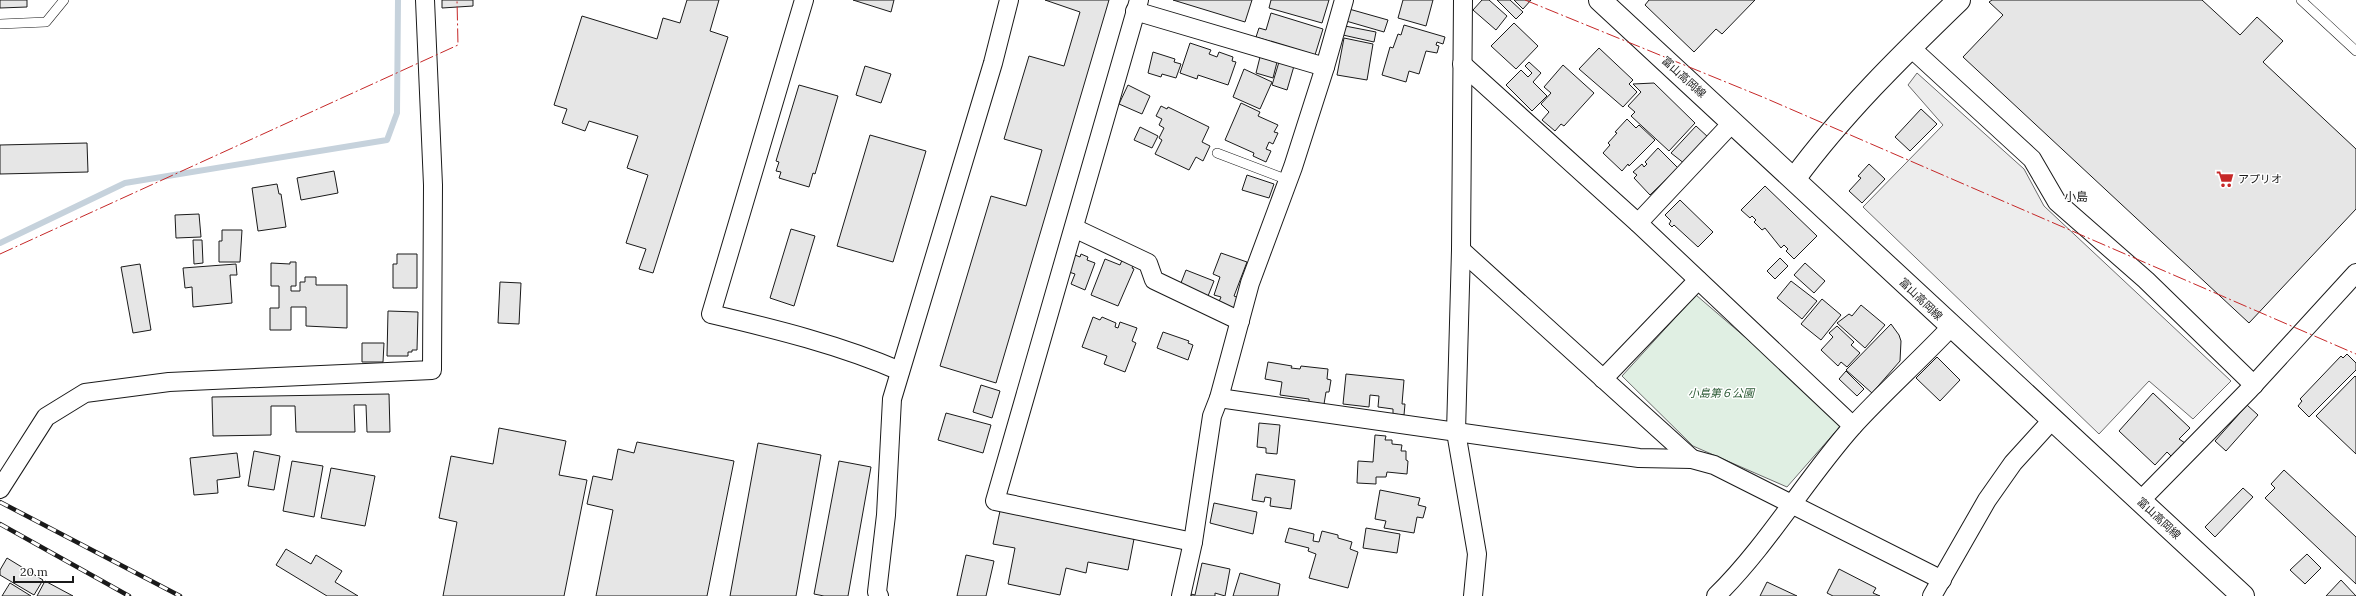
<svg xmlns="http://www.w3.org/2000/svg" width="2356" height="596" font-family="Lora,'Noto Sans JP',serif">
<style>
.green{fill:#e0efe3;stroke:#6a6a6a}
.parking{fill:#ededed;stroke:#6a6a6a}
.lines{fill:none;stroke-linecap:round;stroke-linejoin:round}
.stream{stroke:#c6d2dc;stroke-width:6}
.building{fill:#e6e6e6;stroke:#1a1a1a}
.service-casing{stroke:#1a1a1a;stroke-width:10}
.minor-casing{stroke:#1a1a1a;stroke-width:20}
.tertiary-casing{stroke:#1a1a1a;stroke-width:24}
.primary-casing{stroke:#1a1a1a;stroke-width:24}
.service{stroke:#fff;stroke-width:9}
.minor{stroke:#fff;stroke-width:18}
.tertiary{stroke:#fff;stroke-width:22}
.primary{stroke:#fff;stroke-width:22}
.rail-casing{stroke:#1a1a1a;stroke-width:4.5}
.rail{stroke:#fff;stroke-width:3;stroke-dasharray:9;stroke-linecap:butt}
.power{stroke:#c62828;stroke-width:1;stroke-dasharray:14 3 2 3;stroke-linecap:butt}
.labels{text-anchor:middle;stroke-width:3;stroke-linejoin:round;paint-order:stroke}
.street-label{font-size:11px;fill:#1a1a1a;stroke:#fff}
.poi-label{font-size:11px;fill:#1a1a1a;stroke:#fff;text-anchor:start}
.park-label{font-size:11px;font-style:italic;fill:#2b5a34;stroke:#fff}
.neighbourhood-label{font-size:12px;fill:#1a1a1a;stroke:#fff}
</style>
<rect width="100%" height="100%" fill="#fff"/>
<!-- green -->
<polygon class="green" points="1696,295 1844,422 1787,487 1693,446 1622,376"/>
<!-- parking -->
<polygon class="parking" points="1917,73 2024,169 2044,206 2231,381 2193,419 2149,381 2099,434 1863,207 1943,125 1908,85"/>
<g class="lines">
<!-- stream -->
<polyline class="stream" points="0,243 125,183 387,140 397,113 398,0"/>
</g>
<!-- building -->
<g class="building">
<polygon points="0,0 27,0 27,7 0,8"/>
<polygon points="442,0 473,0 473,6 442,8"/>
<polygon points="687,0 719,0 710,31 728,37 653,273 639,269 646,249 626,243 648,175 627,168 638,136 589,121 585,131 562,123 567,109 554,105 582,16 657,39 663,18 680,23"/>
<polygon points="853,0 894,0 891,12"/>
<polygon points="1045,0 1109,0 996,383 940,366 991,196 1026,206 1042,150 1004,139 1029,56 1064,66 1080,12"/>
<polygon points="1173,0 1252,0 1245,22"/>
<polygon points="1271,0 1329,0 1322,23 1269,8"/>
<polygon points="1403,0 1433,0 1426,26 1398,18"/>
<polygon points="1482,0 1489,0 1507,16 1496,30 1473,10"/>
<polygon points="1497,0 1510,0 1523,12 1516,19"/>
<polygon points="1514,0 1531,0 1523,9"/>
<polygon points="1649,0 1755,0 1722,34 1716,29 1694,52 1645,5"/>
<polygon points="1992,0 2202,0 2240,35 2257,17 2283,41 2263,62 2356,149 2356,209 2249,323 1963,57 2003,15 1989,2"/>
<polygon points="1349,9 1388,20 1384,32 1346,21"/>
<polygon points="1271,13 1323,29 1315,55 1256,37 1259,28 1266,30"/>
<polygon points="1514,23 1538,46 1516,69 1491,46"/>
<polygon points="1404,25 1445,37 1443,44 1437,42 1436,45 1439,46 1437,53 1426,51 1419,74 1409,71 1406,82 1382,75 1390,47 1393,48 1398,34 1401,35"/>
<polygon points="1345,26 1376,32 1374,42 1343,35"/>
<polygon points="1344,38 1373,44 1367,80 1337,75"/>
<polygon points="1190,43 1211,50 1209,54 1217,57 1219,52 1233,57 1232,61 1236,62 1228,85 1198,75 1197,79 1180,73"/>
<polygon points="1599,48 1633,80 1629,84 1637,92 1623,107 1579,69"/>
<polygon points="1153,52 1175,59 1174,62 1181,64 1176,78 1162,74 1161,77 1148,73"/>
<polygon points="1260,57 1277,62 1273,78 1256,73"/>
<polygon points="1279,62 1294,66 1287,90 1272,85"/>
<polygon points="1529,62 1541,73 1533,82 1547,96 1532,111 1506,85 1521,70 1528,77 1532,73 1525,66"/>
<polygon points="1563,65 1594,93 1564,126 1561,124 1555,131 1542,120 1549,112 1541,104 1551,93 1544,87"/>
<polygon points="865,66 891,74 881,103 856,95"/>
<polygon points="1244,69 1272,82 1260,109 1233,97"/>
<polygon points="1654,83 1695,123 1669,151 1631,116 1635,112 1628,106 1641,92 1633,84"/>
<polygon points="799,85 838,96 815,174 813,173 809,187 779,178 781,172 776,171 779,162 776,161"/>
<polygon points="1128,85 1150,96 1142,114 1119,104"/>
<polygon points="1241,103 1260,112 1258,116 1278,125 1274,132 1278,133 1273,144 1269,142 1266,149 1271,151 1266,162 1253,156 1254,153 1225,140"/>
<polygon points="1161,106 1167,109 1168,107 1209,127 1202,142 1210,146 1203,161 1196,157 1189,170 1155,154 1162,140 1159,138 1164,128 1159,125 1162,119 1156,116"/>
<polygon points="1921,109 1937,124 1910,151 1895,137"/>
<polygon points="1627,119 1636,128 1639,125 1655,140 1629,166 1628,164 1622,171 1603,153 1610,145 1608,143 1617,133 1615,132"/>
<polygon points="1696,126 1709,138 1685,164 1671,153"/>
<polygon points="1140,127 1158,136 1152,148 1134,140"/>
<polygon points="870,135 926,151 893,262 837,246"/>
<polygon points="87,143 88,172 0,174 0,145"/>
<polygon points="1658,148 1678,168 1650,195 1634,178 1637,175 1633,172 1642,164 1644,167 1647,164 1645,162"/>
<polygon points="1869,164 1885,179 1862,203 1849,191 1861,178 1858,176"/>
<polygon points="334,171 338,193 301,200 297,178"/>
<polygon points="1247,175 1274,184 1269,198 1242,190"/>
<polygon points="277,184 279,194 281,194 286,227 258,231 252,188"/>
<polygon points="1765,186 1817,236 1794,259 1786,251 1788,249 1784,245 1781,248 1765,228 1762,230 1754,222 1756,220 1752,216 1750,218 1741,210"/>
<polygon points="1680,200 1713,232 1698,247 1674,225 1672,227 1669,224 1671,221 1665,215"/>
<polygon points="199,214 201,237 176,238 175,215"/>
<polygon points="791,229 815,236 794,306 770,298"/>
<polygon points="222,230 242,230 240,262 219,262 219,241 222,241"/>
<polygon points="193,240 202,240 203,263 194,264"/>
<polygon points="1221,253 1247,262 1234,296 1239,298 1235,310 1218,304 1221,297 1214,295 1220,277 1213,274"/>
<polygon points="397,254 417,254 417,288 393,288 393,264 397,264"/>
<polygon points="1081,254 1088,257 1087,260 1095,263 1085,290 1071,284 1075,274 1069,272 1075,255 1080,257"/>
<polygon points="1123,258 1135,262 1132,268 1134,269 1118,306 1091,295 1105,259 1120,265"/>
<polygon points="1780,258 1788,266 1775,279 1767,271"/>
<polygon points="290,262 296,262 296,286 291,286 291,291 300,291 300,282 305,282 305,277 316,277 316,285 347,285 347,328 306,326 306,307 291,307 291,330 270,330 270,308 279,308 279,286 271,286 271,263 290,264"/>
<polygon points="1805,263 1825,281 1814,293 1794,275"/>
<polygon points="140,264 151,330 133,333 121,267"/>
<polygon points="236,264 237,275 230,275 232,303 193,307 192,287 185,288 183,268"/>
<polygon points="1186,270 1214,281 1208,296 1179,288"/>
<polygon points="1791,281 1817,301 1802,319 1777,298"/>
<polygon points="500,282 521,283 519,324 498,323"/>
<polygon points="1822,299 1841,315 1821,340 1801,324"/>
<polygon points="1861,305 1885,325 1865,348 1837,323 1849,314 1852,316"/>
<polygon points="388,311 418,312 417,350 412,350 412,352 408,352 408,356 387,356"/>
<polygon points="1093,317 1100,320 1102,317 1116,323 1115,327 1118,328 1120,322 1137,328 1132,341 1136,343 1125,372 1104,364 1107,356 1082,347"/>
<polygon points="1891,324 1899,335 1901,341 1900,361 1872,393 1846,370"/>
<polygon points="1837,326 1854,342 1851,345 1860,353 1847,367 1841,362 1838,366 1821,350 1833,337 1829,333"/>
<polygon points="1163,332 1189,341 1188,343 1193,345 1188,360 1157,348"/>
<polygon points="362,343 384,343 383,362 362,362"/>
<polygon points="2347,354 2356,363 2356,370 2309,417 2298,406 2302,401 2300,399 2341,356 2343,358"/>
<polygon points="1937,357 1960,380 1940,401 1916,378"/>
<polygon points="1268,362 1292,366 1291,368 1300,369 1301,366 1328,369 1327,379 1331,380 1329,392 1326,392 1324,404 1309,402 1309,399 1280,395 1282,382 1265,379"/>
<polygon points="1846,371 1864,389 1857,396 1839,379"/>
<polygon points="1346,374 1404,380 1402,404 1405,404 1404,415 1393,414 1393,409 1378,407 1379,396 1370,395 1369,407 1343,404"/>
<polygon points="2355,376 2356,377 2356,454 2316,416"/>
<polygon points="981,385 1000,391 992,418 973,412"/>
<polygon points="2153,393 2190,428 2179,439 2185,443 2172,457 2167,452 2155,465 2119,431"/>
<polygon points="389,394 390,432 367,432 366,405 354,405 355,432 296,432 295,406 271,406 271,435 213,436 212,397"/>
<polygon points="2247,405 2258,415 2226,451 2215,441"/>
<polygon points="946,413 991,425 983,453 938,440"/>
<polygon points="1259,423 1280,425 1277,454 1266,453 1266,448 1257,447"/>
<polygon points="499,428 566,441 559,475 587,480 564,596 443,596 457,522 439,518 451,456 493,464"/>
<polygon points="1375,435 1386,436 1385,440 1392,440 1392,444 1402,445 1401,451 1406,451 1406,460 1408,461 1407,474 1387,472 1386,477 1376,477 1376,484 1357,483 1358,461 1373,462"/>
<polygon points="637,442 734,461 707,596 596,596 613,510 587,504 593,476 612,480 618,449 634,453"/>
<polygon points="758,443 821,455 796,596 730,596"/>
<polygon points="254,451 280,456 274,490 248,486"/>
<polygon points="237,453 240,477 217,480 218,493 194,495 190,458"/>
<polygon points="292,461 323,466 314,517 283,511"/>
<polygon points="839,461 871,467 848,596 824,596 814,594"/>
<polygon points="331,468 375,476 365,526 321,518"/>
<polygon points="2284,470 2356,537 2356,584 2265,498 2275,488 2271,484"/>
<polygon points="1256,474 1295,480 1291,509 1270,506 1271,498 1265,497 1264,502 1252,500"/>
<polygon points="2243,488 2253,497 2215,537 2205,527"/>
<polygon points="1380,490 1420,498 1418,505 1426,507 1423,518 1417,517 1414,533 1384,528 1386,521 1375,519"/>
<polygon points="1214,503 1257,512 1253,534 1210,523"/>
<polygon points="1000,511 1134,539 1128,570 1088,562 1086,573 1066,568 1060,595 1008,584 1015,548 993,544"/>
<polygon points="1289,528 1314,534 1313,541 1319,542 1322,531 1338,535 1338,538 1352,542 1350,549 1358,552 1348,588 1309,578 1316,554 1308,551 1309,548 1285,542"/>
<polygon points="1366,528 1400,534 1397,553 1363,548"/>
<polygon points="286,549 311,564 316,555 342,571 335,582 358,596 327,596 276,565"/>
<polygon points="2307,554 2321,568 2305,584 2290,570"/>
<polygon points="966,555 994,561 986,596 957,596"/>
<polygon points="7,558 43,580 34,595 0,575 0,570"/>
<polygon points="1202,563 1230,569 1225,596 1215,593 1215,596 1191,596 1191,594 1195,595"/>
<polygon points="1839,569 1876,588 1873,593 1880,596 1833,596 1827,593"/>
<polygon points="1240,573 1280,584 1278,596 1233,596"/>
<polygon points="2341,580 2356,596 2326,596"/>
<polygon points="45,581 73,596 37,596"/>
<polygon points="1767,582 1797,596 1760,596"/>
<polygon points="10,583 31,596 2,596"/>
</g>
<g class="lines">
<!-- service casing -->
<g class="service-casing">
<g id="service">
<polyline points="2301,0 2356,51"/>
<polyline points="0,24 46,22 64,0"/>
<polyline points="1217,153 1288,180"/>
</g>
</g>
<!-- minor casing -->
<g class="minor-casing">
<g id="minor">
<path d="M804 0 711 314C775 329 840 345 900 371"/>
<polyline points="1139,0 995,501 1193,542"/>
<polyline points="1463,0 1461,250 1456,432 1477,554 1473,596"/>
<polyline points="1135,11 1325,67"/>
<polyline points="1910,47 2032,159 2057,202 2146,280 2254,385"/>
<polyline points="1462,64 1638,223 1853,426"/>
<polyline points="1638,223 1733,122"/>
<polyline points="1074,228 1148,263 1154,280 1240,321"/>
<polyline points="1461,250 1692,459"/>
<polyline points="1603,379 1698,280"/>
<polyline points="1219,398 1639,458 1692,459 1714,465 1942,580"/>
<polyline points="0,489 46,417 85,393 169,382 432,370 433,185 425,0"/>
<polyline points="2140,501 2249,390 2356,273"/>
<polyline points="879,596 877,592 886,515 892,399 993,63 1009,0"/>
<polyline points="1181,596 1193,542 1212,416 1219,398 1250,283 1293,167 1325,67 1344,0"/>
<path d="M1716 596C1768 545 1805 480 1853 426 1884 392 1919 361 1951 327"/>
<polyline points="1932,596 1987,500 2013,463 2052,420"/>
</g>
</g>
<!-- tertiary casing -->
<g class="tertiary-casing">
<path id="tertiary" d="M1795 178C1842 114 1901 56 1959 0"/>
</g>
<!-- primary casing -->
<g class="primary-casing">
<polyline id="primary" points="1600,0 2243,596"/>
</g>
<!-- service -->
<use href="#service" class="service"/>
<!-- minor -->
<use href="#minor" class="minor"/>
<!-- tertiary -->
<use href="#tertiary" class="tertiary"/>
<!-- primary -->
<use href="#primary" class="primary"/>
<!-- rail casing -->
<g class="rail-casing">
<g id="rail">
<polyline points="0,502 180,596"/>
<polyline points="0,524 129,596"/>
</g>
</g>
<!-- rail -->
<use href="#rail" class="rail"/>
<!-- power -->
<g class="power">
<polyline points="1525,0 1765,98 2356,354"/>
<polyline points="0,254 458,45 457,0"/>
</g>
</g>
<!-- icons -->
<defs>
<g id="supermarket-bare" transform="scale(1.38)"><path d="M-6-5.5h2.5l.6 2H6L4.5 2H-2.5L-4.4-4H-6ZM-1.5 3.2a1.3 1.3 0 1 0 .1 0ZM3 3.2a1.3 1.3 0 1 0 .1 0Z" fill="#c62828" stroke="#fff" stroke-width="2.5" paint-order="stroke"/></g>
</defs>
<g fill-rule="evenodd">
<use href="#supermarket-bare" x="2225" y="179"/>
</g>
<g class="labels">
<!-- street labels -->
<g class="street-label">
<text transform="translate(1684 77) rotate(42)" y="4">富山高岡線</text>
<text transform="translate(1921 299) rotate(44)" y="4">富山高岡線</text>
<text transform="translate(2159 518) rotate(43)" y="4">富山高岡線</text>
</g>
<!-- poi labels -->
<g class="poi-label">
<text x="2238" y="183">アプリオ</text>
</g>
<!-- park labels -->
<g class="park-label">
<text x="1721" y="397">小島第６公園</text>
</g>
<!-- neighbourhood labels -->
<g class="neighbourhood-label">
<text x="2076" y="201">小島</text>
</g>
</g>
<!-- scale -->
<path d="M14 576v6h59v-6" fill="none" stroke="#1a1a1a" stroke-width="2"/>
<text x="20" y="576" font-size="12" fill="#1a1a1a" stroke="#ffffff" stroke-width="3" paint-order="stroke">20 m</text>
</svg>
